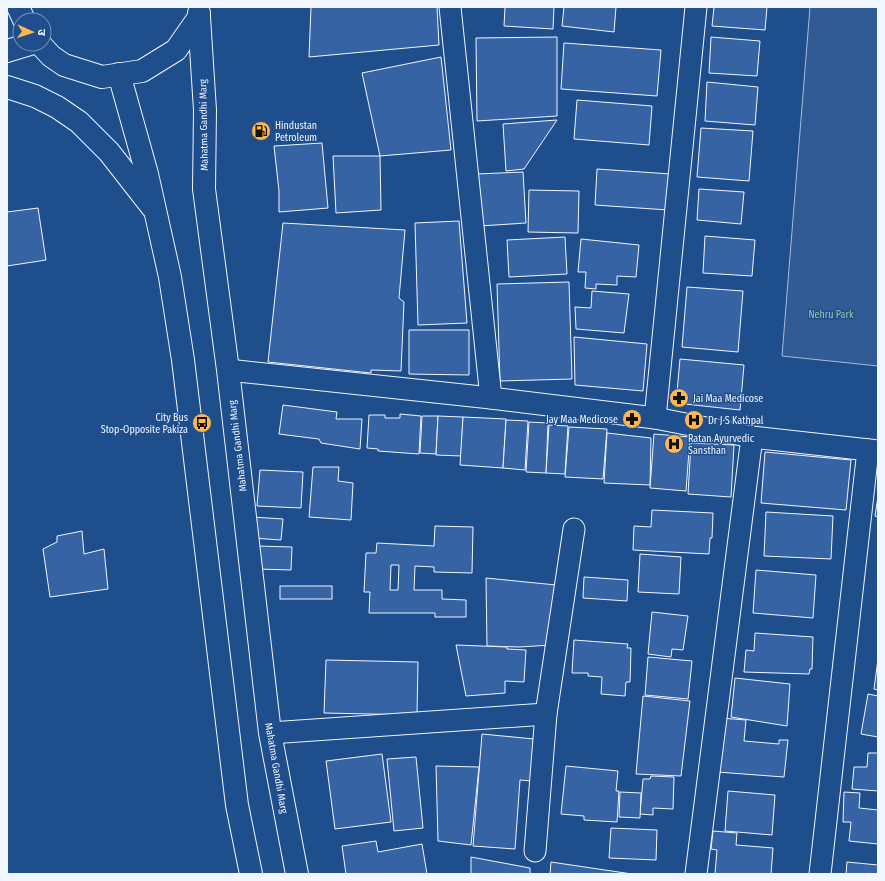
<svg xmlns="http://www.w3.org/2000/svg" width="885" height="881" font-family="'Fira Sans Condensed','Noto Sans Devanagari',sans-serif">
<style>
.built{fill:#305b95;stroke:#a8bbd7}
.building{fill:#3563a3;stroke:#f2f6ff;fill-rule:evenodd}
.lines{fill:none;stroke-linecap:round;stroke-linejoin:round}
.minor-casing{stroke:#f2f6ff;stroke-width:23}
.secondary-casing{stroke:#f2f6ff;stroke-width:24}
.minor{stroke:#1f4e8c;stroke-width:21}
.secondary{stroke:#1f4e8c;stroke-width:22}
.labels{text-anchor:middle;stroke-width:3;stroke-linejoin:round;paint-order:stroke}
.street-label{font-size:10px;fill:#f2f6ff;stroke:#1f4e8c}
.poi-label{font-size:10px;fill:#f2f6ff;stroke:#1f4e8c;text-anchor:start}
.park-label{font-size:10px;fill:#97c8a6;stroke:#1f4e8c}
</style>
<rect width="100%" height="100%" fill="#1f4e8c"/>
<!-- built -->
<polygon class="built" points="810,7 878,7 878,366 782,356"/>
<!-- building -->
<g class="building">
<polygon points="311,7 437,7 439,45 309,57"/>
<polygon points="505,7 554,7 553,29 504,26"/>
<polygon points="564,7 616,7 614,32 562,26"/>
<polygon points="714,7 767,7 765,30 712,26"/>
<polygon points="557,37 557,116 477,121 476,38"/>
<polygon points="711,37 760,41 757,76 709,73"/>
<polygon points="564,43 661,50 657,96 561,89"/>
<polygon points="441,57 451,150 380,156 362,73"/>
<polygon points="707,82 758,87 755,125 705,121"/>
<polygon points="577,100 652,106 649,145 574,139"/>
<polygon points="557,120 524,169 506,171 503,124"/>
<polygon points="701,128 753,131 749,181 697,177"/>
<polygon points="322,143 328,208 279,212 279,191 274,146"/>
<polygon points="333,156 380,156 381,210 336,213"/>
<polygon points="597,169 671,174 668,210 595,205"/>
<polygon points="523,172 526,223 480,226 477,174"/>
<polygon points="699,189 744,192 741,224 697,220"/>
<polygon points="529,190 579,191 578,233 528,232"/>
<polygon points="38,208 46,260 7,266 7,212"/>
<polygon points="459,221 467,323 418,325 415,223"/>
<polygon points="283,223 405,230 399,298 404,302 401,371 371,370 371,373 268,362"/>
<polygon points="705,236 755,240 752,276 703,273"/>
<polygon points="565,237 567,274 509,277 507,240"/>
<polygon points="581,239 639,245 636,277 617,276 617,285 596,284 596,289 585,288 586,272 578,272"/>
<polygon points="569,282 572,379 500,381 497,284"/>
<polygon points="687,287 743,291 738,352 682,347"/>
<polygon points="592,291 629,294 624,333 576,329 575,307 591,308"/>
<polygon points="409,330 469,330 469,375 409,374"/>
<polygon points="574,337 647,344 643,391 575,385"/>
<polygon points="680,359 744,365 740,410 676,403"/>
<polygon points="283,405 337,412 336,419 362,419 360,449 321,443 319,439 279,434"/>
<polygon points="400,414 421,416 419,454 378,451 378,449 367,448 369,415 385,415 385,418 400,418"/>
<polygon points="422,416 438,416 436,454 420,453"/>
<polygon points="438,416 463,417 461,456 436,455"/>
<polygon points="463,417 506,419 503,468 460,465"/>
<polygon points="506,420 528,421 525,470 503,468"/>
<polygon points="529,422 548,423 546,473 526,472"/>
<polygon points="549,425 568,426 565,474 546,473"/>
<polygon points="569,427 607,429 603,479 565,477"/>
<polygon points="607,433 651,438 650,485 604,483"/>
<polygon points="654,434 690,437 686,491 650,488"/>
<polygon points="691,443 734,445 731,497 688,494"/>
<polygon points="765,452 851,460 846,510 761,503"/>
<polygon points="313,467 339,467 338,481 353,483 351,520 309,517"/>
<polygon points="260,470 303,472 301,508 257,506"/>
<polygon points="878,496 878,517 875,516"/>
<polygon points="652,510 713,513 712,538 710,538 709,554 633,550 634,526 651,527"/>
<polygon points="766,512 833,516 831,559 764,556"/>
<polygon points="253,517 283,519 281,540 252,538"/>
<path d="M435 526 473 527 472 573 434 572V567L415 566 414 590H442V599L466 600V617H435V613H369L370 592H364L366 553H376L377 543 434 546ZM391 565H399L398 590H390Z"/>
<polygon points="82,531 84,554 104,549 108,589 50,597 43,549 57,542 57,536"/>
<polygon points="258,546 292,547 291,570 257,569"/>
<polygon points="640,554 681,557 679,594 638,592"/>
<polygon points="756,570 816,575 813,618 753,613"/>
<polygon points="584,577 628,580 627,601 583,598"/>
<polygon points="486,578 556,585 552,645 519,647 487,646"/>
<rect x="280" y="586" width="52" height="13"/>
<polygon points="652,612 688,616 683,650 672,649 671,657 648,654"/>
<polygon points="755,633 813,637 812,669 810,669 809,674 744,672 746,650 754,651"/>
<polygon points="574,640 628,644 627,648 631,648 630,682 626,682 625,696 601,694 602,677 588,676 588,673 572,673"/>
<polygon points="456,645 507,647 507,649 526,650 524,682 505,681 505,693 466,696"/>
<polygon points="648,657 692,661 688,699 645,695"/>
<polygon points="878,659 878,690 874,689"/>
<polygon points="326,660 418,662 417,715 324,713"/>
<polygon points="735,678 790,684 787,726 731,717"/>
<polygon points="868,694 878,696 878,737 861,734"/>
<polygon points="643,696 690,701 681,776 636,774"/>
<polygon points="721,718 746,720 744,741 779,744 779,740 788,740 784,777 717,772"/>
<polygon points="482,734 534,739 531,781 520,780 515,849 473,846"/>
<polygon points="868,753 878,753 878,791 852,789 854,767 867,767"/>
<polygon points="382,754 391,822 335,829 326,761"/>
<polygon points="416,757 423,828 394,831 387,759"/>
<polygon points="436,766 479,767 471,845 438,841"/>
<polygon points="566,766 618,771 616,791 619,791 617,822 584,820 584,816 561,814"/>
<polygon points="651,776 674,777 673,809 653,808 653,815 640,814 643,779 650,779"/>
<polygon points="728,791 775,795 772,835 725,831"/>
<polygon points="620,792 641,793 640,818 619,817"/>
<polygon points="844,792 860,793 859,808 878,810 878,844 849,841 851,822 843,822"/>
<polygon points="611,828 657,830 656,860 609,858"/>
<polygon points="713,831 737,833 736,845 773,848 771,874 715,874 717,850 711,849"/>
<polygon points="376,841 378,852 422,844 427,874 346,874 342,846"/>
<polygon points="471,857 530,868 530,874 471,874"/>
<polygon points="551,862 632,874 550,874"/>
<polygon points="847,862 878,865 878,874 846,874"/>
</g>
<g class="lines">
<!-- minor casing -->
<g class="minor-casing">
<g id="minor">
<polyline points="450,7 491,398"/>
<polyline points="228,370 491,398 655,418 752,437 878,451"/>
<polyline points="655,418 696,7"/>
<polyline points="270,733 546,714"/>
<polyline points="535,851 546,714 574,529"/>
<polyline points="696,874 752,437"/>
<polyline points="820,874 868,450"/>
</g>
</g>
<!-- secondary casing -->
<g class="secondary-casing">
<g id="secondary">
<polyline points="18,7 24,20"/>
<polyline points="199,17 205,110 204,189 228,370 270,733 297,874"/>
<polyline points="40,44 51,56 64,65 102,77 142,71 176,50 199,17 199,13"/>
<polyline points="7,51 30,44"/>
<polyline points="119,74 147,174 170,277 183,360 237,805 251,874"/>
<polyline points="7,87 35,96 57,107 79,122 109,152 152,207"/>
</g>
</g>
<!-- minor -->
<use href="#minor" class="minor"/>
<!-- secondary -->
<use href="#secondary" class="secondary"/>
</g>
<!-- icons -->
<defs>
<g id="fuel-disc" transform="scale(1)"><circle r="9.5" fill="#ffb74d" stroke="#1f4e8c"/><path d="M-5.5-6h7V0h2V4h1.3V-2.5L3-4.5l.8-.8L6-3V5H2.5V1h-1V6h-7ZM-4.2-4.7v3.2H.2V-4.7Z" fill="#111"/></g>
<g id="pharmacy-disc" transform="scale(1)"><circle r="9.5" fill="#ffb74d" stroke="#1f4e8c"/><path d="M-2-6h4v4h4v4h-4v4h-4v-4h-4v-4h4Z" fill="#111"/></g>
<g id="hospital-disc" transform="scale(1)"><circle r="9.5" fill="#ffb74d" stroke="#1f4e8c"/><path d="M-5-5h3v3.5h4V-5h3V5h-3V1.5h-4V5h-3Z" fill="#111"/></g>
<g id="bus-disc" transform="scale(1)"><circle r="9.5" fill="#ffb74d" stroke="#1f4e8c"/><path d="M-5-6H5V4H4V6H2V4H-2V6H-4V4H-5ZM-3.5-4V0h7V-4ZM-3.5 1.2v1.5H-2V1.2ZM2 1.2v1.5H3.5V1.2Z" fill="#111"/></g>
</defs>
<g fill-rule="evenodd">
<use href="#fuel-disc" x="261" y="131"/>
<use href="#pharmacy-disc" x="679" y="398"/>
<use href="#pharmacy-disc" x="632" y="419"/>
<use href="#hospital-disc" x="694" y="420"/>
<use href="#bus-disc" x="202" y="423"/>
<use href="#hospital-disc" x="674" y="444"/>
</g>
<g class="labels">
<!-- street labels -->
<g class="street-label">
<text transform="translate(203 125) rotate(-91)" y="4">Mahatma Gandhi Marg</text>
<text transform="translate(237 446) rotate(-97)" y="4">Mahatma Gandhi Marg</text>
<text transform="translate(277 768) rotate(80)" y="4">Mahatma Gandhi Marg</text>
</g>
<!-- poi labels -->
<g class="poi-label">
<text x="275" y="129">Hindustan<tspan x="275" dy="12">Petroleum</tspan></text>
<text x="693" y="402">Jai Maa Medicose</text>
<text x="188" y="421" text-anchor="end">City Bus<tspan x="188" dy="12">Stop-Opposite Pakiza</tspan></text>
<text x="618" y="423" text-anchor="end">Jay Maa Medicose</text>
<text x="708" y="424">Dr J S Kathpal</text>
<text x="688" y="442">Ratan Ayurvedic<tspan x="688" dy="12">Sansthan</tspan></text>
</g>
<!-- park labels -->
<g class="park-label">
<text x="831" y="318">Nehru Park</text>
</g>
</g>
<!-- border -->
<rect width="885" height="881" fill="none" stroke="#f2f6ff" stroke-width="16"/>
<!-- north arrow -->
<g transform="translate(32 32) rotate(93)"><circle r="19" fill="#1f4e8c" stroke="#7391ba"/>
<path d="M0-3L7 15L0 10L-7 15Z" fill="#ffb74d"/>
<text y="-6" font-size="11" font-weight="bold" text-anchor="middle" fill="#f2f6ff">उ</text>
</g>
</svg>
